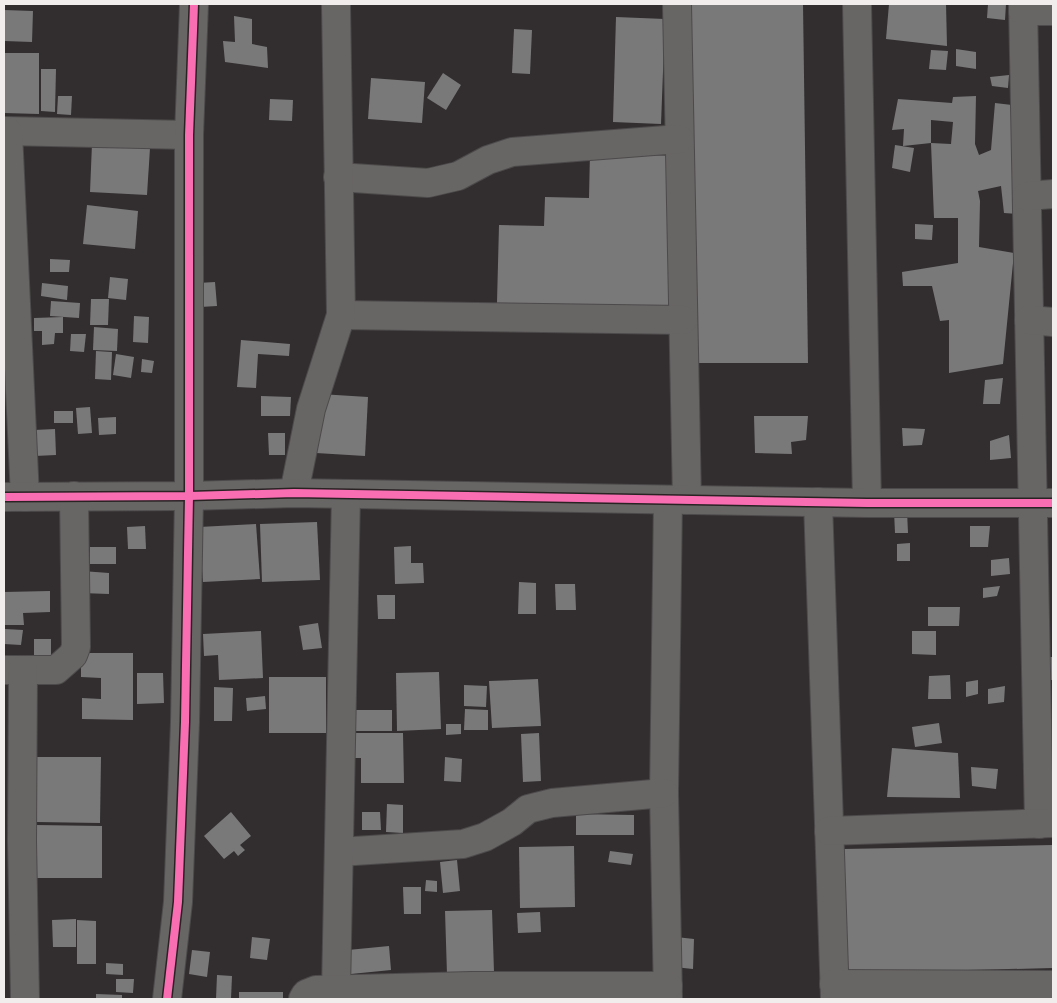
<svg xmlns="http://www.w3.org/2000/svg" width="1057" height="1003" font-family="Figtree,sans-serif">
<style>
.building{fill:#7a7979;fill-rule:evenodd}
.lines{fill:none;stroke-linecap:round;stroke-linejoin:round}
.minor-casing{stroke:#4d4a4b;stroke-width:30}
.minor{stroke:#686565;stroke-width:28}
.cycleway-casing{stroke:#292324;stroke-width:11}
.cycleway{stroke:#f96db3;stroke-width:8}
</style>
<rect width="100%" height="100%" fill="#322e2f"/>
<!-- building -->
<g class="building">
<polygon points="689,4 803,4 808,363 694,363"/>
<polygon points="889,4 946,4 947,46 886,39"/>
<polygon points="988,4 1006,4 1005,20 987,18"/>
<polygon points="4,10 33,11 32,42 4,41"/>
<polygon points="234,16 252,19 252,44 267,47 268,68 225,62 223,41 235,42"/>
<polygon points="616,17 665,19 661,124 613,122"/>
<polygon points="514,29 532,30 530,74 512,73"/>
<polygon points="956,49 976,52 976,69 956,66"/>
<polygon points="931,50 948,51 946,70 929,69"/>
<polygon points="4,53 39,53 39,114 4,113"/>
<polygon points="41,69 56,69 55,112 41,111"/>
<polygon points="443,73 461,85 446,110 427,98"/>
<polygon points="1009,75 1008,88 992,86 990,77"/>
<polygon points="371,78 425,82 422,123 368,119"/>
<polygon points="58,96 72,96 71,115 57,114"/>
<path d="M976 96 975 144 979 155 991 150 995 103 1012 105 1011 124 1018 214 1004 213 1001 186 978 191 980 201 979 247 1014 253 1003 364 949 373V320L940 321 932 286H903L902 272 958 263V218H934L931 143 903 146 904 129 892 130 898 99 952 103 953 97ZM931 120 953 122 951 144 931 143Z"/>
<polygon points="270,99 293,100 292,121 269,120"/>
<polygon points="92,144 150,148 147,195 90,192"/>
<polygon points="895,145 914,148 910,172 892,168"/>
<polygon points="590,153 679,156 675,309 497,303 499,225 544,226 545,197 589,198"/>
<polygon points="87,205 138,211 135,249 83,244"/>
<polygon points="915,224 933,225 932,240 915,239"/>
<polygon points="50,259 70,260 69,272 50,272"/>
<polygon points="110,277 128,279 126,300 108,298"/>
<polygon points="215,282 217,306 200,307 198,283"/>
<polygon points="42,283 68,286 67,300 41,296"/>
<polygon points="91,299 109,299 108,325 90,325"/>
<polygon points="51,301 80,303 79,318 50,316"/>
<polygon points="134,316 149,317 148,343 133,342"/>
<polygon points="63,317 63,333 55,333 54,344 42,345 42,331 34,331 34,318"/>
<polygon points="94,327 118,329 117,351 93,350"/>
<polygon points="71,334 86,334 84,352 70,351"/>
<polygon points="241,340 290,344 289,356 258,354 256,388 237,387"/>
<polygon points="96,351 112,352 111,380 95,379"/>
<polygon points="116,354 134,357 131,378 113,375"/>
<polygon points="142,359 154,361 152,373 141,372"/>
<polygon points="1003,378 1000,404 983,404 985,380"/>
<polygon points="320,394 368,397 365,456 316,453"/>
<polygon points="261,396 291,397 290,416 261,416"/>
<polygon points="90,407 92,433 78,434 76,408"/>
<rect x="54" y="411" width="19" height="12"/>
<polygon points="754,416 808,416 806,440 791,442 792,454 755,453"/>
<polygon points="116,417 116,434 99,435 98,418"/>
<polygon points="902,428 925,429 922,445 903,446"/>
<polygon points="55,429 56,455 35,456 34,430"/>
<polygon points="268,433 285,433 285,455 269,455"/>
<polygon points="1009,435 1011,458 990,460 990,441"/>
<polygon points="894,511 907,511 908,533 895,533"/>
<polygon points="317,522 320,580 262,582 260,524"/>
<polygon points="256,524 260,579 203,582 199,527"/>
<polygon points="145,526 146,549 128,549 127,527"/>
<polygon points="970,526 990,526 988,547 970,547"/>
<polygon points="910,543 910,561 897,561 897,544"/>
<polygon points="411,546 411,563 423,563 424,583 395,584 394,547"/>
<rect x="90" y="547" width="26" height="17"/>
<polygon points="1009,558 1010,574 991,576 991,560"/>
<polygon points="82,571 109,573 109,594 81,593"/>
<polygon points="519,582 536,583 536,614 518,614"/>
<polygon points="555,584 575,584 576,610 556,610"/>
<polygon points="1000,586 997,596 983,598 983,588"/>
<polygon points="50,591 50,612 23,613 24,625 5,625 4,592"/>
<polygon points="377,595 395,595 395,619 378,619"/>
<polygon points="928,607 960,607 959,626 928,626"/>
<polygon points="318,623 322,648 303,650 299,626"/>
<polygon points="5,629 23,630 21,645 4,644"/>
<polygon points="261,631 263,678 219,680 218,655 204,656 203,634"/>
<polygon points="912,631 936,631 936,655 912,654"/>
<polygon points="34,639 51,639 51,656 34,655"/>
<polygon points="81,653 133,653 133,720 82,719 82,698 101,699 101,678 81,677"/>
<polygon points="1047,657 1053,657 1053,680 1049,680"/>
<polygon points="439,672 441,729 397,731 396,673"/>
<polygon points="137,673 163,673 164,703 137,704"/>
<polygon points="950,675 951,699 928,699 929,676"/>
<rect x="269" y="677" width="57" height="56"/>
<polygon points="538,679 541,726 492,728 489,681"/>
<polygon points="978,680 978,694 966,697 966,682"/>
<polygon points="464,685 487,686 486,707 464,706"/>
<polygon points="1005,686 1004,702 988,704 988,689"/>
<polygon points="214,687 233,688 232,721 214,721"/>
<polygon points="265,696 266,709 247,711 246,698"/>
<polygon points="465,709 488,710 488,730 464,730"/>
<polygon points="349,710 392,710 392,731 350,731"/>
<polygon points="939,723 942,743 915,747 912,727"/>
<polygon points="446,724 461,724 461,734 446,735"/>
<polygon points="349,733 403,733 404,783 361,783 361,758 349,758"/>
<polygon points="539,733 541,781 523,782 521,734"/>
<polygon points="892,748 958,753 960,798 887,797"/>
<polygon points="37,757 101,757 100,823 36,822"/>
<polygon points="445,757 462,759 461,782 444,781"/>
<polygon points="971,767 998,769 996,789 972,786"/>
<polygon points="387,804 403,805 403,833 386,832"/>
<polygon points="231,812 251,836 240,845 245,850 238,856 234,851 224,859 204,836"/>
<polygon points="362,812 380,812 381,830 362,830"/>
<polygon points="576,814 634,815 634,835 576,835"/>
<polygon points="36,825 102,826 102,878 36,878"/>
<polygon points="1053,845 1053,968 846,973 843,849"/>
<polygon points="574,846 575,907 520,908 519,847"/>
<polygon points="610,851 633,854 631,865 608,862"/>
<polygon points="457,860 460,891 443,893 440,862"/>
<polygon points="426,880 437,881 437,892 425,891"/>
<polygon points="403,887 421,887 421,914 404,914"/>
<polygon points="492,910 494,972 447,974 445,911"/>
<polygon points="540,912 541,932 518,933 517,913"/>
<polygon points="76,919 76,947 53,947 52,920"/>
<polygon points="77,920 96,921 96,964 77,964"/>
<polygon points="252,937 270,939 267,960 250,958"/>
<polygon points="676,937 694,939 693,969 674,967"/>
<polygon points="389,946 391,970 351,974 348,950"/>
<polygon points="192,950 210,952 207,977 189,974"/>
<polygon points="106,963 123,964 123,975 106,974"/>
<polygon points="217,975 232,976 231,999 216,999"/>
<polygon points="116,979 134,979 133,993 116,992"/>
<rect x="239" y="992" width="44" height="7"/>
<polygon points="96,994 122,995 122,999 96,999"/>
</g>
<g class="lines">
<!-- minor casing -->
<g class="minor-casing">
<g id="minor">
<polyline points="677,4 687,500"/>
<polyline points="857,4 867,503"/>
<polyline points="1023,4 1039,824"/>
<polyline points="1023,11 1053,11"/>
<polyline points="4,131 189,135"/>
<polyline points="8,132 25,497"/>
<polyline points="338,177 428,183 458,176 488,160 512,152 679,139"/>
<polyline points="1027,196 1053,194"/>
<polyline points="341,315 683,320"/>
<polyline points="1029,320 1053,322"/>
<polyline points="294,493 311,409 341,315 336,4"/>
<polyline points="4,497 189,496 294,493 867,503 1053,503"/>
<polyline points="668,500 664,793 668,999"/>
<polyline points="818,502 835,999"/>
<polyline points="4,670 56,670 73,655 76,647 74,496"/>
<polyline points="23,670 22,841 25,999"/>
<polyline points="829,831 1053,823"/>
<polyline points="339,852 463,844 485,837 512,822 528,809 552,803 664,793"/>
<polyline points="834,984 1053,985"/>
<polyline points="336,990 346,494"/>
<polyline points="167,999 178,902 185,722 189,496 189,135 194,4"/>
<polyline points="303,999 306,994 316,990 472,986 668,986"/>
</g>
</g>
<!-- minor -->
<use href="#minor" class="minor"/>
<!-- cycleway casing -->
<g class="cycleway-casing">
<g id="cycleway">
<polyline points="4,497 189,496 294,493 867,503 1053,503"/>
<polyline points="167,999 178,902 185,722 189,496 189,135 194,4"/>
</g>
</g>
<!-- cycleway -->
<use href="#cycleway" class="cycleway"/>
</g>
<!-- border -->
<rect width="1057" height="1003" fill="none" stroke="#f1eded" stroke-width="10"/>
</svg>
